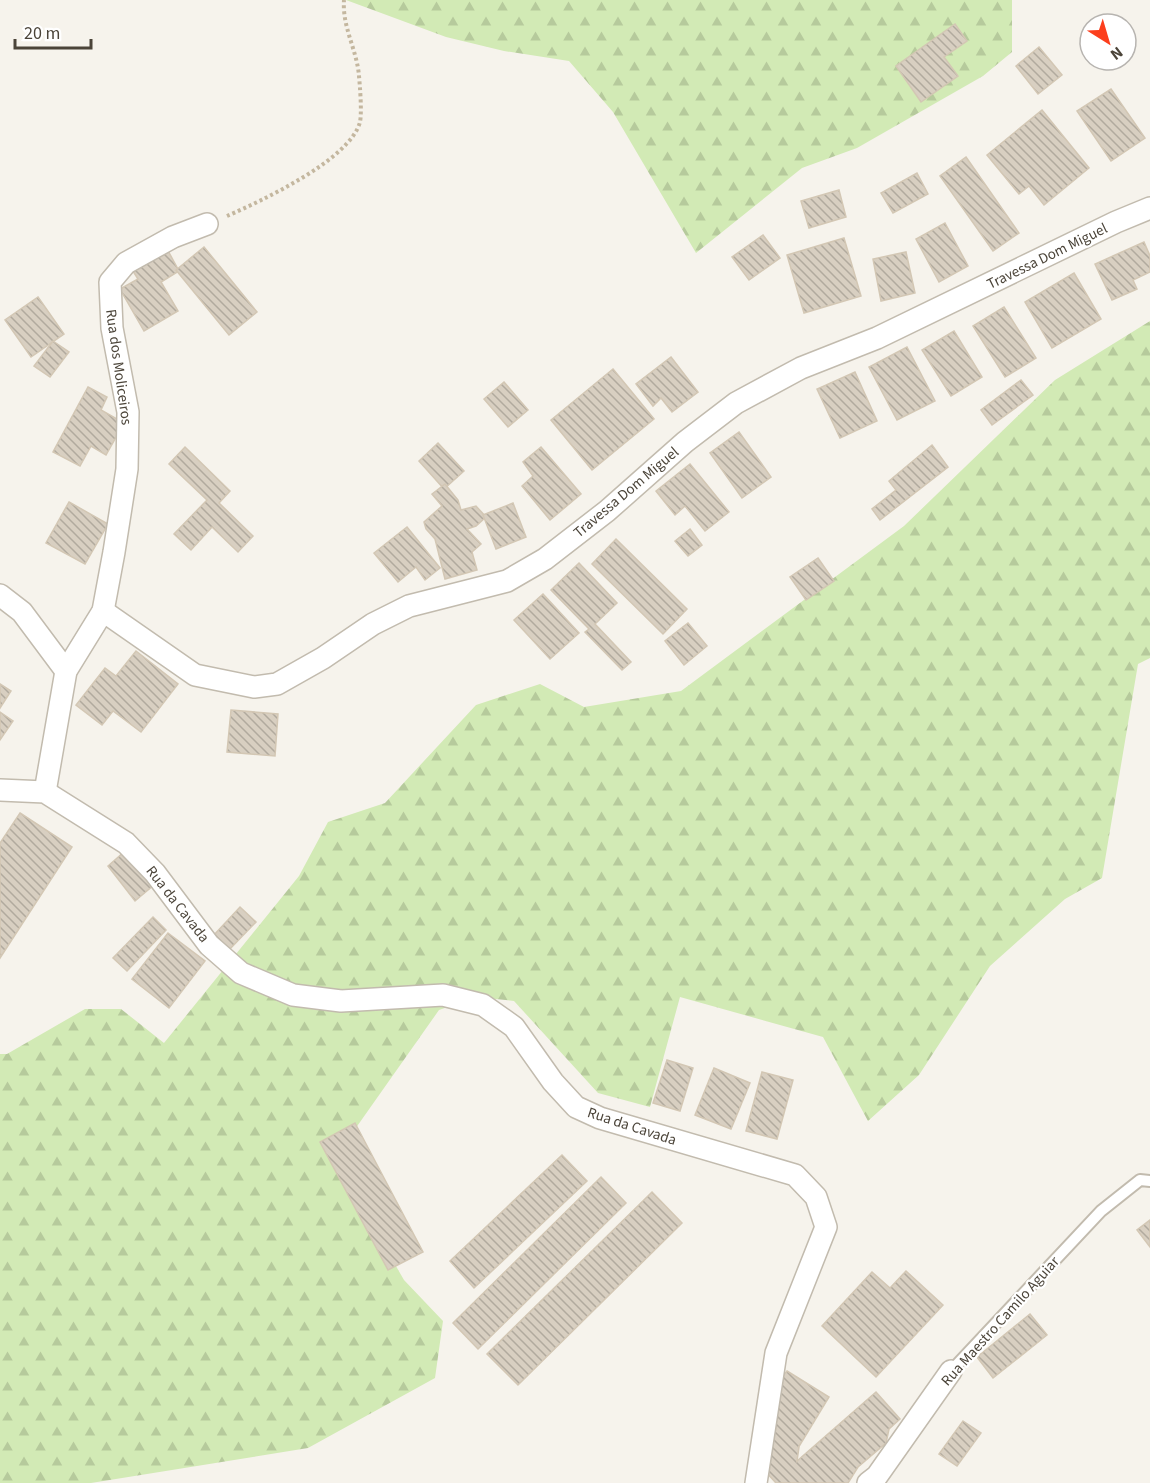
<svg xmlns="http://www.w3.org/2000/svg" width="1150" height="1483" font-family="'Source Sans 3',sans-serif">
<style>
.forest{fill:url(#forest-firs)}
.building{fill:url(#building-back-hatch);stroke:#d3c7b4;stroke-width:1.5}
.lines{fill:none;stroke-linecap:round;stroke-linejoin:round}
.lane-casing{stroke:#c2bbae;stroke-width:14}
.street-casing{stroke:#c2bbae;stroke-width:24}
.path{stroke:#c4b79f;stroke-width:4;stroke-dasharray:3 3;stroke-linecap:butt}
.lane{stroke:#fff;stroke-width:10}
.street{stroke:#fff;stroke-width:21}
.labels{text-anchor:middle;stroke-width:4.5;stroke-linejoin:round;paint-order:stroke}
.street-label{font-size:15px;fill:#4b4439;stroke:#fff}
</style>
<defs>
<pattern id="forest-firs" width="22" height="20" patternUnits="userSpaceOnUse" patternTransform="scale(1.5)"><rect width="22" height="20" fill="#d2eab5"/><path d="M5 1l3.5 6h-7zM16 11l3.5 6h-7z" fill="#b6ca9c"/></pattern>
<pattern id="building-back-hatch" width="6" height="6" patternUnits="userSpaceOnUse" patternTransform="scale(1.5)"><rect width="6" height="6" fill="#d8cfc1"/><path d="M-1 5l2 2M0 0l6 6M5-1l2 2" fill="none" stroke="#b1aa9e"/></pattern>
</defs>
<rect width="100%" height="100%" fill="#f6f3ec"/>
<!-- forest -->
<g class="forest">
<polygon points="346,0 1012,0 1012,52 983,76 857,148 802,168 696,253 613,112 569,61 504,51 446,37"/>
<polygon points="1150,321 1150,658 1138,664 1102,878 1065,899 990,966 919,1075 868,1121 823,1037 680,997 650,1107 598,1093 514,1001 477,997 439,1010 334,1159 404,1280 443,1321 435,1378 308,1448 91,1483 0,1483 0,1054 7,1054 85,1009 121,1009 164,1043 299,876 328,822 385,803 476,705 540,684 584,707 681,691 904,526 1055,380"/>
</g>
<!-- building -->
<g class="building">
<polygon points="955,24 967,41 944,57 958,76 921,102 896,66"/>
<polygon points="1039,47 1062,75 1038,94 1016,66"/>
<polygon points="1111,89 1145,138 1111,161 1077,111"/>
<polygon points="1042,110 1089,168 1044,205 1029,186 1019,194 987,155"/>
<polygon points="966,157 1019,233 993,251 940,176"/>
<polygon points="917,173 928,194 893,213 881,193"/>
<polygon points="839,190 846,217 809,228 801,201"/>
<polygon points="945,223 968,266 939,282 916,239"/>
<polygon points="763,235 780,258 749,280 732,257"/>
<polygon points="844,238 861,296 804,313 787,255"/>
<polygon points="1144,242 1150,256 1150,272 1133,280 1137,289 1112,300 1095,264"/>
<polygon points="166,247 179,271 161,282 178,311 144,331 120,289 138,279 131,268"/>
<polygon points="204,247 257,312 229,335 176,270"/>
<polygon points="906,252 915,293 881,301 873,259"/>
<polygon points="1074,273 1101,319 1052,348 1025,302"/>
<polygon points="38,297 64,334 31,357 5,320"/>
<polygon points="1004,307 1036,358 1005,377 973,326"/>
<polygon points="954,331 982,377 951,396 922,350"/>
<polygon points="53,341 69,352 50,377 34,366"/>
<polygon points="907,347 935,401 897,420 869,367"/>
<polygon points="671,357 698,392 672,412 661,398 653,406 636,384"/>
<polygon points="613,369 654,419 592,470 551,420"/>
<polygon points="855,372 877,421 840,438 817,389"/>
<polygon points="1021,380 1033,395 992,425 981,410"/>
<polygon points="504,382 528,410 508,427 484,399"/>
<polygon points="88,387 107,397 101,410 124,423 106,455 91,446 80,466 53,452"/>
<polygon points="739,432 771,477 742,498 710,453"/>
<polygon points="438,443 464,471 444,489 419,461"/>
<polygon points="932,445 948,467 880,520 872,509 896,490 889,481"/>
<polygon points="185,447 230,491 219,503 253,536 238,552 212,527 191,550 174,534 207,500 169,464"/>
<polygon points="541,447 581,494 550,520 522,486 533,476 523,462"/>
<polygon points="690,464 729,512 705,531 685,506 675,515 656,491"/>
<polygon points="445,484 458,500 461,510 476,506 486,517 476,526 467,529 481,544 472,552 477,570 445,579 435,539 426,529 424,522 442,506 432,494"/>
<polygon points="69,502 108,524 85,564 46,543"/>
<polygon points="513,503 526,537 496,549 483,515"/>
<polygon points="407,527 440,568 425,580 416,567 398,582 374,553"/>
<polygon points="690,529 702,545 688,556 675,541"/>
<polygon points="616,539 687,609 663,634 592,564"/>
<polygon points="818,558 834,581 806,600 790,577"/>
<polygon points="579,563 617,603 595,624 631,662 622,670 585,632 589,629 551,590"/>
<polygon points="543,594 579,633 550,659 514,620"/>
<polygon points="688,623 707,646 684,665 665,641"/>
<polygon points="136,651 178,684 141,732 113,711 102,725 76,705 105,668 116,676"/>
<polygon points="0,684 11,691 0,708"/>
<polygon points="231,710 278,714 275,756 227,752"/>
<polygon points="0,712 13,721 0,740"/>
<polygon points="20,813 72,847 0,958 0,843"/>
<polygon points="125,851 154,885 135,901 108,866"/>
<polygon points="240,907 256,922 228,951 213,936"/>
<polygon points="153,917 166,930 127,971 113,958"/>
<polygon points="168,933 205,961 169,1008 132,979"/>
<polygon points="667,1060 693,1068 680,1111 653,1103"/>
<polygon points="714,1068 750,1083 731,1129 695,1115"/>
<polygon points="762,1072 793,1080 777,1139 746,1131"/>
<polygon points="355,1123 423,1252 388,1270 320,1142"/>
<polygon points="562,1155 587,1181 474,1288 450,1261"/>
<polygon points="601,1177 626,1203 478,1349 453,1323"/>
<polygon points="652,1192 682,1223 518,1385 487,1354"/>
<polygon points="1150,1220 1150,1247 1137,1230"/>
<polygon points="906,1271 943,1305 876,1377 822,1326 872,1272 890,1288"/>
<polygon points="1030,1314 1047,1335 993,1378 977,1357"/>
<polygon points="787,1371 829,1397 798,1448 799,1447 797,1461 876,1392 900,1419 889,1429 886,1443 858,1467 848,1483 776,1483 765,1471 783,1376"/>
<polygon points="963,1421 981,1433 957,1466 939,1454"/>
</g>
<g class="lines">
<!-- lane casing -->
<g class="lane-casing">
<polyline id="lane" points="951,1371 1101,1211 1140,1180 1150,1181"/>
</g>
<!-- street casing -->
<g class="street-casing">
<g id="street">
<polyline points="0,595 22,612 66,671"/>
<polyline points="103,611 195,675 254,687 277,684 323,658 373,624 409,606 507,581 545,559 607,511 685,442 736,403 801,368 877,338 1116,222 1150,208"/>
<polyline points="0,790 45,792 126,843 155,873 209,945 241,973 293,995 341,1001 443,995 483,1005 514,1027 553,1082 576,1107 600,1118 795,1175 816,1197 826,1227 776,1353 756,1483"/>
<polyline points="45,792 66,671 103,611 114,552 127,469 128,412 112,328 110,282 126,263 173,237 207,224"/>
<polyline points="868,1483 877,1476 951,1371"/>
</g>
</g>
<!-- path -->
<path class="path" d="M227 216C261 201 350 160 360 122 362 112 360 87 359 76 357 50 342 27 344 0"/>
<!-- lane -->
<use href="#lane" class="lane"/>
<!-- street -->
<use href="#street" class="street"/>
</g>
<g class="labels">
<!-- street labels -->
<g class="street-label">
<text transform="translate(1047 256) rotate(-26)" y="5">Travessa Dom Miguel</text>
<text transform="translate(119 367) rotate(82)" y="5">Rua dos Moliceiros</text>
<text transform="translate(626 492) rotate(-40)" y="5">Travessa Dom Miguel</text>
<text transform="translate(178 904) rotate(52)" y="5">Rua da Cavada</text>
<text transform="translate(632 1126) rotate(18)" y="5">Rua da Cavada</text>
<text transform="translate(1000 1321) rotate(-48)" y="5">Rua Maestro Camilo Aguiar</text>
</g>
</g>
<!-- north arrow -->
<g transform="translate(1108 42) rotate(143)"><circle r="28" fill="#ffffff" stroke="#b7b4b0" stroke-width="1.5"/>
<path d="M0-4.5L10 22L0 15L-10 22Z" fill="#fc3f1d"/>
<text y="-9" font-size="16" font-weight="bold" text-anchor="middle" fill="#4b4439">N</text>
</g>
<!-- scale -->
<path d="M15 39v9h76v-9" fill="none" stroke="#4b4439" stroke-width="3"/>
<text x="24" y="39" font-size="18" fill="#4b4439" stroke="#ffffff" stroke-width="4.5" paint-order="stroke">20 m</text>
</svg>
